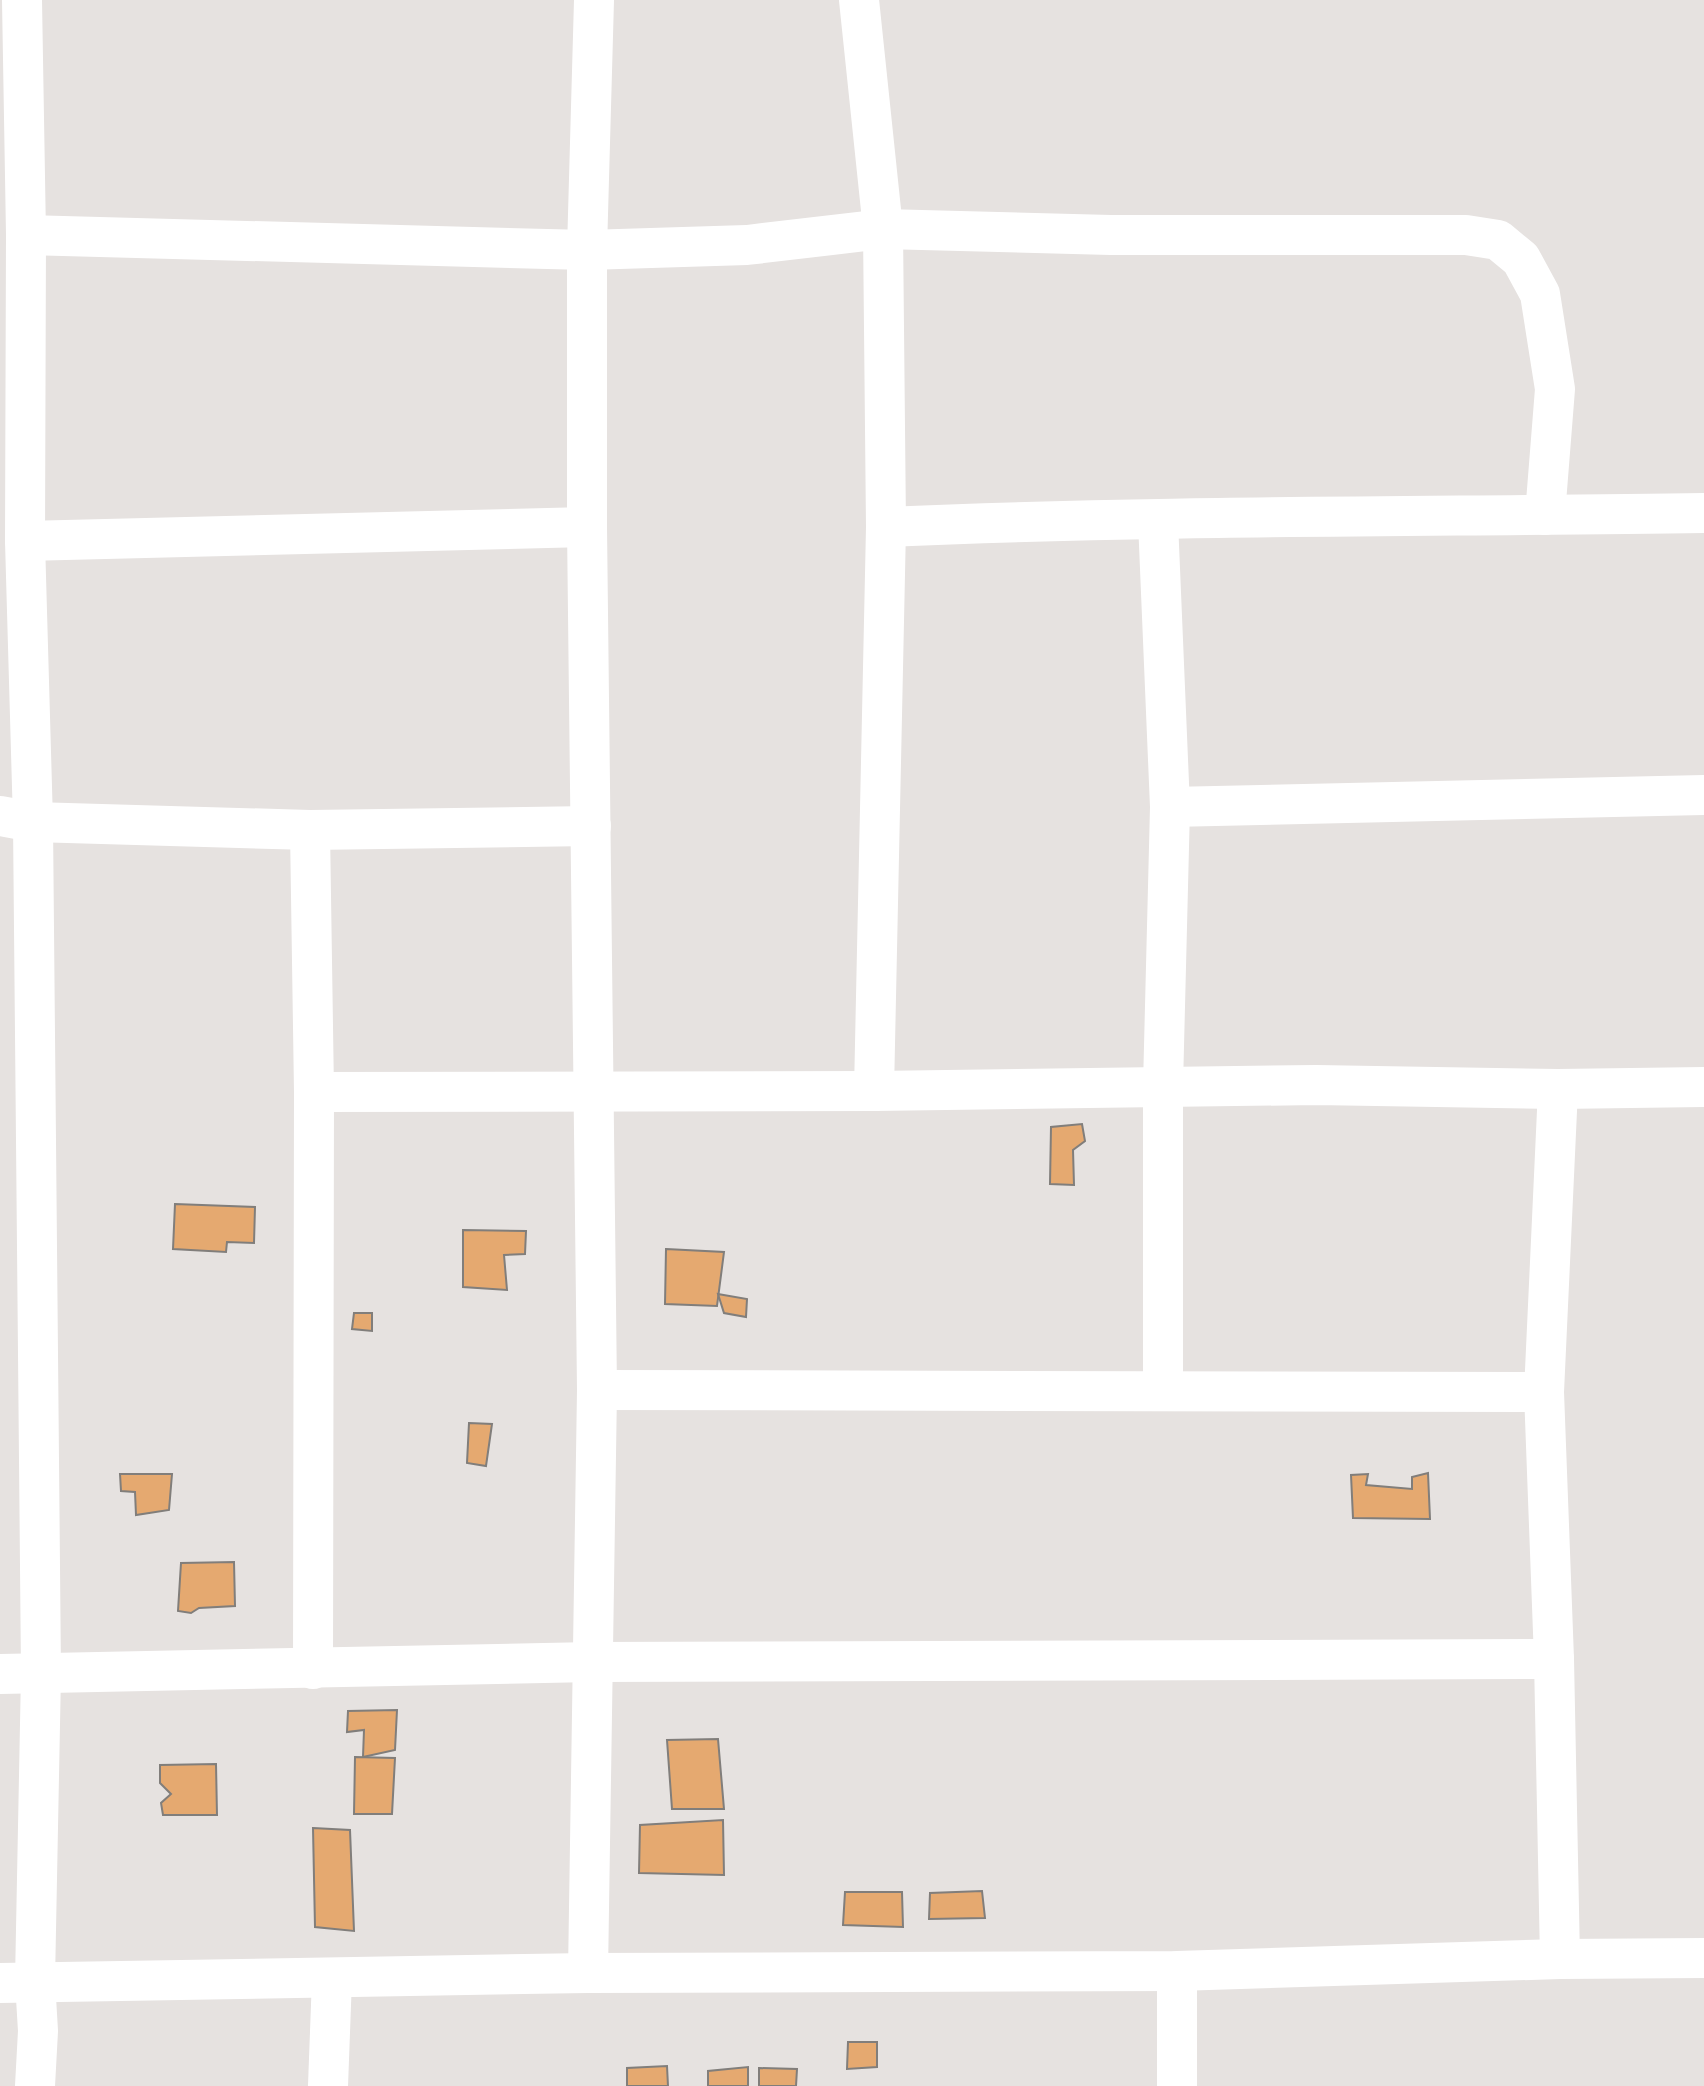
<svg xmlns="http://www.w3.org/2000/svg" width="1704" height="2086" font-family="'Noto Serif',serif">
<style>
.building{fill:#e5a970;stroke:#817e7b;stroke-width:2}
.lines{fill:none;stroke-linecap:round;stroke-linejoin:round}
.minor{stroke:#fff;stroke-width:40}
</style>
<rect width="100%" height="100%" fill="#e6e2e0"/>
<!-- building -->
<g class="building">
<polygon points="1082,1124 1085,1141 1073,1150 1074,1185 1050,1184 1051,1127"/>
<polygon points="175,1204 255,1207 254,1243 227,1242 226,1252 173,1249"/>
<polygon points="463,1230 526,1231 525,1254 504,1255 507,1290 463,1287"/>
<polygon points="666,1249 724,1252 717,1306 665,1304"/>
<polygon points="718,1294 747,1299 746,1317 724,1313"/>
<polygon points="354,1313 372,1313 372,1331 352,1329"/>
<polygon points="469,1423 492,1424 486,1466 467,1463"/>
<polygon points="1428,1473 1430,1519 1353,1518 1351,1475 1368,1474 1366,1485 1412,1489 1412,1477"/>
<polygon points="120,1474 172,1474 169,1510 136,1515 135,1492 121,1491"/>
<polygon points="234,1562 235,1606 199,1608 191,1613 178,1611 181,1563"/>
<polygon points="397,1710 395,1750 363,1757 364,1730 347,1732 348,1711"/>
<polygon points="718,1739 724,1809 672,1809 667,1740"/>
<polygon points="355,1757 395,1758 392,1814 354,1814"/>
<polygon points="216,1764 217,1815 163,1815 161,1803 171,1794 160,1783 160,1765"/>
<polygon points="723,1820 724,1875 639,1873 640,1825"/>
<polygon points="313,1828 350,1830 354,1931 315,1927"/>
<polygon points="982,1891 985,1918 929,1919 930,1893"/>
<polygon points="845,1892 902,1892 903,1927 843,1925"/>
<polygon points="848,2042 877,2042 877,2067 847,2069"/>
<polygon points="667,2066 668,2086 627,2086 627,2068"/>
<polygon points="748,2067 748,2086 708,2086 708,2071"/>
<polygon points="759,2068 797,2069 796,2086 759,2086"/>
</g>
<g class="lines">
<!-- minor -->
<g class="minor">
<polyline points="22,0 26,235 25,541 33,822 41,1673 35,1981 38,2031 35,2086"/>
<polyline points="859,0 883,229 886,527 874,1091"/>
<polyline points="26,235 587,250 747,245 883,229 1111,235 1466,235 1498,240 1521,259 1540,294 1555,389 1545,515"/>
<polyline points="1158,521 1170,807 1163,1086 1163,1391"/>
<path d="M886 527C1159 515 1432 517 1704 513"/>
<polyline points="25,541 587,527"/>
<polyline points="1170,807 1704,795"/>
<polyline points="0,816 33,822 310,830 591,826"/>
<polyline points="310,830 314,1092 313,1669"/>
<polyline points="1558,1089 1544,1392 1554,1659 1560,1959"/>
<polyline points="314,1092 874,1091 1316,1085 1558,1089 1704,1087"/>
<polyline points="597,1390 1544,1392"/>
<polyline points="0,1674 592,1662 1554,1659"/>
<polyline points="588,1973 597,1390 587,527 587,250 594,0"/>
<polyline points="0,1983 588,1973 1177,1971 1560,1959 1704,1958"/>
<polyline points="328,2086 332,1978"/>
<polyline points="1177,2086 1177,1971"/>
</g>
</g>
</svg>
